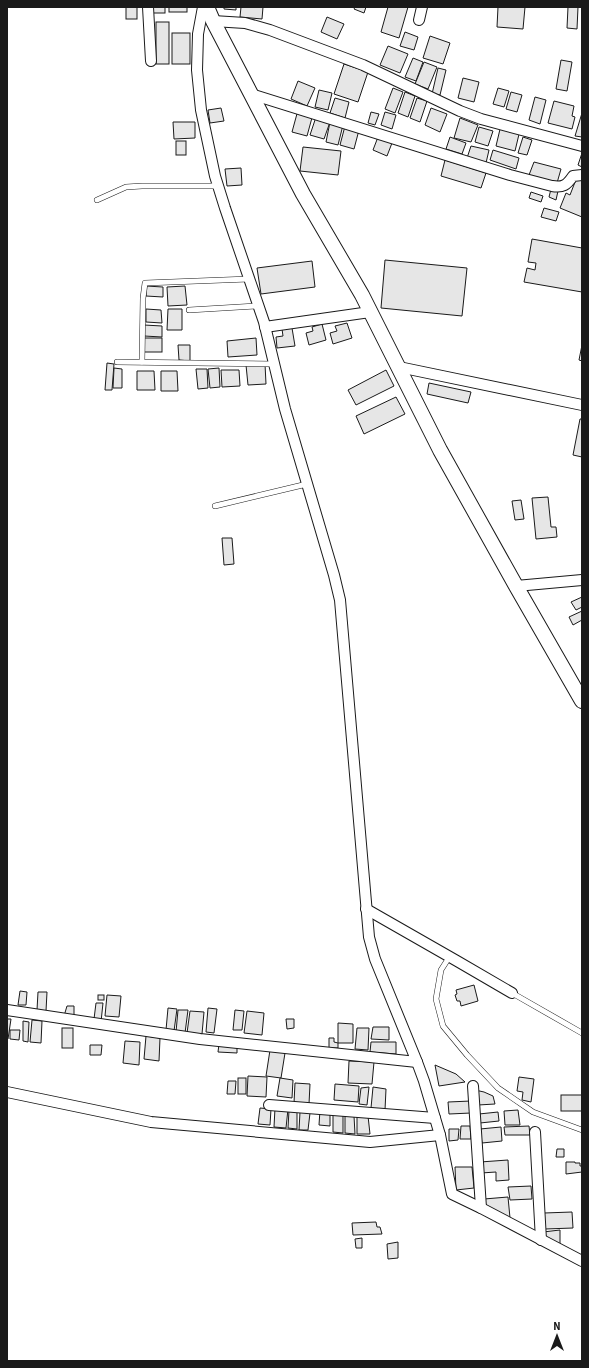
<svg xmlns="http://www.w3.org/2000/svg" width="589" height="1368" font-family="'Source Sans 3',sans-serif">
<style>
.building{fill:#e6e6e6;stroke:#1a1a1a}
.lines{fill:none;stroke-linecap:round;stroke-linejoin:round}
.lane-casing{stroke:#1a1a1a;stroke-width:6}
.street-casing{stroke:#1a1a1a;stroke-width:12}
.secondary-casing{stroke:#1a1a1a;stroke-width:16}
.lane{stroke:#fff;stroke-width:5}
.street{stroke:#fff;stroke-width:10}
.secondary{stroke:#fff;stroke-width:14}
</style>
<rect width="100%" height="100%" fill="#fff"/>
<!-- building -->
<g class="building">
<rect x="126" y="7" width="11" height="12"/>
<rect x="151" y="7" width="14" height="6"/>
<rect x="169" y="7" width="18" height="5"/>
<polygon points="224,7 236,7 236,10 224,9"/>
<polygon points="241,7 263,7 262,19 240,17"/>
<polygon points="355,7 366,7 364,13 354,9"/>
<polygon points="388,7 408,7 399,38 381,32"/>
<polygon points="498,7 525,7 523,29 497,27"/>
<polygon points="568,7 578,7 577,29 567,28"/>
<polygon points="327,17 344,24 337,39 321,32"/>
<rect x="156" y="22" width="13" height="42"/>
<polygon points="405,32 418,37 414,50 400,46"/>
<rect x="172" y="33" width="18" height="31"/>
<polygon points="430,36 450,43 443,64 423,58"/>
<polygon points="388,46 408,54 400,73 380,65"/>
<polygon points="413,58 423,62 416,81 405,77"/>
<polygon points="561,60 572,62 567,91 556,89"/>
<polygon points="424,62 437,67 428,89 415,84"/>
<polygon points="344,64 368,72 358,102 334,94"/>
<polygon points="438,68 446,70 440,95 432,94"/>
<polygon points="463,78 479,82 474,102 458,98"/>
<polygon points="298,81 315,88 307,106 291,99"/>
<polygon points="393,88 403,92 395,113 385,109"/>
<polygon points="498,88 509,91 504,107 493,104"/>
<polygon points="319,90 332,93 328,110 315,107"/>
<polygon points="405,92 415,96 408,117 398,113"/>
<polygon points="511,92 522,95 517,112 506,109"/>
<polygon points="535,97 546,100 540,124 529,120"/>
<polygon points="335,98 349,102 345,118 330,113"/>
<polygon points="417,98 427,101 420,122 410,118"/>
<polygon points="554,101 574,106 572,116 575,117 572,129 548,123"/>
<polygon points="221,108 224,121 210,123 208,110"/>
<polygon points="431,108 447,114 440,132 425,125"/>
<polygon points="298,110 313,114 307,136 292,132"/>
<polygon points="371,112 379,114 375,125 368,123"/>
<polygon points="385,112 396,115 392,129 381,125"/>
<polygon points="582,113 582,137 575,136"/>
<polygon points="316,117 330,122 324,139 310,135"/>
<polygon points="460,118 478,125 471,142 454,138"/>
<polygon points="173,122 195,122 195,138 174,139"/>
<polygon points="330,122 343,125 338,145 326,142"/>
<polygon points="501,125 520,130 515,151 496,146"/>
<polygon points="345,126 359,130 354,149 340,145"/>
<polygon points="479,127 493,131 488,146 475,142"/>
<polygon points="378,137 392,143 387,156 373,150"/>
<polygon points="450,137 466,143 462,154 446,149"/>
<polygon points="523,137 532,140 527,155 518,153"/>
<rect x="176" y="141" width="10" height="14"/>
<polygon points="471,146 489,150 486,163 467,158"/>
<polygon points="303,147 341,151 338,175 300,171"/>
<polygon points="493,150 519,158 516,169 490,160"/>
<polygon points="582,153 582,167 578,165"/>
<polygon points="445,160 486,173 481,188 441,176"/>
<polygon points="534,162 561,169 557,183 529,175"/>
<polygon points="241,168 242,185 227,186 225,169"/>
<polygon points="577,177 582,179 582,217 560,208 566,193 570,195"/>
<polygon points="551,189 558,191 556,200 549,197"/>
<polygon points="531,192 543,196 541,202 529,198"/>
<polygon points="544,208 559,212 556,221 541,217"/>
<polygon points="532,239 582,248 582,292 524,282 527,268 535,270 536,263 528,262"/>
<polygon points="385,260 467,268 462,316 381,308"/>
<polygon points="312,261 315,287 261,294 257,268"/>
<polygon points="146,286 163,287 163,297 146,296"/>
<polygon points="185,286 187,305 168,306 167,287"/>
<polygon points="146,309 161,310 162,323 146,322"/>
<polygon points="168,309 182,309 182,330 167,330"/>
<polygon points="347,323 352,338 333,344 330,333 337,331 335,326"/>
<polygon points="322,324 326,340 309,345 306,333 313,331 312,327"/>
<polygon points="144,325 162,326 162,337 144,336"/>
<polygon points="292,328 295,346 277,348 276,337 283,336 282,329"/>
<rect x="144" y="338" width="18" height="14"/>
<polygon points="256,338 257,355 228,357 227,341"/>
<polygon points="178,345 190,345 190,361 179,360"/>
<polygon points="582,345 582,361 579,360"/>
<polygon points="107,363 114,364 112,390 105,390"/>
<polygon points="265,364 266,384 248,385 246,365"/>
<polygon points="114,368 122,369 122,388 113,388"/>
<polygon points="219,368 220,387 210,388 208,369"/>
<polygon points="196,369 207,369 208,388 198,389"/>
<polygon points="221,370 239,370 240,386 222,387"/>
<polygon points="386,370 394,386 356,405 348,390"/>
<polygon points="137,371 154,371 155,390 137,390"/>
<polygon points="161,371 177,371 178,391 161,391"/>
<polygon points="429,383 471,392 468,403 427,394"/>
<polygon points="396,397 405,414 364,434 356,416"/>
<polygon points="580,419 582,419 582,457 573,455"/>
<polygon points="548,497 551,527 556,527 557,537 536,539 532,498"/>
<polygon points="521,500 524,519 515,520 512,501"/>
<polygon points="222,538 232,538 234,564 224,565"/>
<polygon points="582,597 582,607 576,610 571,602"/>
<polygon points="582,611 582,620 573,625 569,617"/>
<polygon points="474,985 478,1001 461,1006 460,1001 457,1001 455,995 457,994 456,990"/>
<polygon points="20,991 27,992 26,1005 18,1005"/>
<polygon points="38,992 47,992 46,1011 37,1010"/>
<rect x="98" y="995" width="6" height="5"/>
<polygon points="107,995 121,996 119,1017 105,1016"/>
<polygon points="96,1003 103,1003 101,1022 94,1019"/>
<polygon points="67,1006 74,1006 74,1017 64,1016"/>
<polygon points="168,1008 177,1009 174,1031 166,1030"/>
<polygon points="208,1008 217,1009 214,1033 206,1032"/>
<polygon points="178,1010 188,1010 185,1033 176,1032"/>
<polygon points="235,1010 244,1011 242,1030 233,1030"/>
<polygon points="190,1011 204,1012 202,1034 187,1033"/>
<polygon points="247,1011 264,1013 262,1035 244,1033"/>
<polygon points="7,1019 11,1019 8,1039 7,1039"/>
<polygon points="286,1019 294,1019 294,1028 287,1029"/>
<polygon points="32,1020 42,1021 41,1043 30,1042"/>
<polygon points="23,1021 29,1022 28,1042 23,1041"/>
<polygon points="338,1023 353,1024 353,1043 338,1043"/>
<polygon points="373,1027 389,1027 389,1040 371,1039"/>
<rect x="62" y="1028" width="11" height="20"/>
<polygon points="357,1028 369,1028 368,1050 355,1049"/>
<polygon points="10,1030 20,1030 19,1040 10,1039"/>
<polygon points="146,1036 160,1038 159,1061 144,1059"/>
<polygon points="329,1038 334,1038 334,1042 338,1043 338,1048 329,1048"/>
<polygon points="125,1041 140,1042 139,1065 123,1063"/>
<polygon points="371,1042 396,1042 396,1054 370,1052"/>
<polygon points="219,1044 237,1045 237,1053 218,1052"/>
<polygon points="90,1045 102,1045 101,1055 90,1055"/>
<polygon points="270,1050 285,1053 281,1078 266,1076"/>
<polygon points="349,1061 374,1062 372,1084 348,1083"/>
<polygon points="435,1065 456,1074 465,1082 439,1086"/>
<polygon points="248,1076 267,1077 266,1097 247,1096"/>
<polygon points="519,1077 534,1079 531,1102 522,1100 523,1092 517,1091"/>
<rect x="238" y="1078" width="8" height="16"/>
<polygon points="280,1078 293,1080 292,1098 277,1096"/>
<polygon points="228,1081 236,1081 235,1094 227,1094"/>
<polygon points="295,1083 310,1084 309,1104 294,1103"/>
<polygon points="335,1084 359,1086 358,1102 334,1100"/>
<polygon points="369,1087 367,1105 359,1104 361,1088"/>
<polygon points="373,1087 386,1089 385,1110 371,1108"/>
<polygon points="475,1090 484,1092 493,1096 495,1104 478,1105"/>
<rect x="561" y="1095" width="21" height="16"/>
<polygon points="471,1101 471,1113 449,1114 448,1102"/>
<polygon points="260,1108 271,1109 270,1125 258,1124"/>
<polygon points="275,1108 288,1109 286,1128 274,1127"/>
<polygon points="289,1110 297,1111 297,1129 288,1128"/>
<polygon points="320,1110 330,1111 330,1126 319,1125"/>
<polygon points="518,1110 520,1125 505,1125 504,1111"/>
<polygon points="300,1112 310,1113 308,1130 299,1130"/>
<polygon points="498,1112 499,1121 480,1123 479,1114"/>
<polygon points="333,1114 343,1114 343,1133 333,1132"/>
<polygon points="345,1115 354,1116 355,1134 345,1133"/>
<polygon points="357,1116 368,1116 370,1134 357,1134"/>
<polygon points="461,1126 470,1126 471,1139 460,1139"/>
<polygon points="529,1126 530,1135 505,1135 504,1127"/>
<polygon points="501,1127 502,1141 482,1143 480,1129"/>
<polygon points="449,1129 459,1129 458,1140 449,1141"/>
<polygon points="557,1149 564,1149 564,1157 556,1157"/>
<polygon points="508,1160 509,1180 496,1181 496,1172 481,1173 480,1162"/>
<polygon points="566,1162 575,1162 575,1163 580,1163 580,1166 582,1166 582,1172 566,1174"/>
<polygon points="455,1167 472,1167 474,1188 456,1190"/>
<polygon points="531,1186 532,1199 510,1200 508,1187"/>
<polygon points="508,1197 510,1218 485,1205 484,1199"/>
<polygon points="572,1212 573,1228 545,1229 544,1213"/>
<polygon points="376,1222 377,1227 380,1227 382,1234 353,1235 352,1223"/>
<polygon points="560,1230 560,1245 545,1238 543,1232"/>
<polygon points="362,1238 362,1248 356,1248 355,1239"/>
<polygon points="398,1242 398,1258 388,1259 387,1244"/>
</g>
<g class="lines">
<!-- lane casing -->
<g class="lane-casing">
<g id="lane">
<polyline points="97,200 126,187 142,186 218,186"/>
<polyline points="189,310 258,306"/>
<polyline points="117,362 274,364"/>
<polyline points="142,362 143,298 145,283 249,279"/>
<polyline points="215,506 307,484"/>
<polyline points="450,956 441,970 436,999 443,1026 467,1055 498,1088 533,1112 582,1130"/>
<polyline points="512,993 582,1033"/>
</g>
</g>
<!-- street casing -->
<g class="street-casing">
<g id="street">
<polyline points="148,7 151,61"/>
<polyline points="419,20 422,7"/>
<polyline points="213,21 245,23 270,30 363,65 460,111 481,119 582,146"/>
<path d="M251 94 510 175 552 186C563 188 567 185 573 176L582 175"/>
<polyline points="265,327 370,312"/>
<polyline points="399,367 582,405"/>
<polyline points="516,586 582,580"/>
<polyline points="366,909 457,961 512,993"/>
<polyline points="7,1010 200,1039 417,1062 375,959 369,937 340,600 334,575 285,409 264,322 225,208 215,176 201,110 197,70 198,34 203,7"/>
<polyline points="417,1062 424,1081 440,1135 452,1194 481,1208 582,1261"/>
<polyline points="473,1086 481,1208"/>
<polyline points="7,1092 151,1122 370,1142 440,1135"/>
<polyline points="269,1105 435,1118"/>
<polyline points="535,1132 541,1240"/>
</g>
</g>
<!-- secondary casing -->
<g class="secondary-casing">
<polyline id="secondary" points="207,7 213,21 303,194 362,295 440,450 516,586 582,701"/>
</g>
<!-- lane -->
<use href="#lane" class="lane"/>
<!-- street -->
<use href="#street" class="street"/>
<!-- secondary -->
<use href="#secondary" class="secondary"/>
</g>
<!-- border -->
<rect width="589" height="1368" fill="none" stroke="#1a1a1a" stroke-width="16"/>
<!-- north arrow -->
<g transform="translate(557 1336)" stroke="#ffffff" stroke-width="3" paint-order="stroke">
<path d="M0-3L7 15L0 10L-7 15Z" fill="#1a1a1a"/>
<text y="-6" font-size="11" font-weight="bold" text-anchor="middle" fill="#1a1a1a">N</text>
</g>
</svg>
